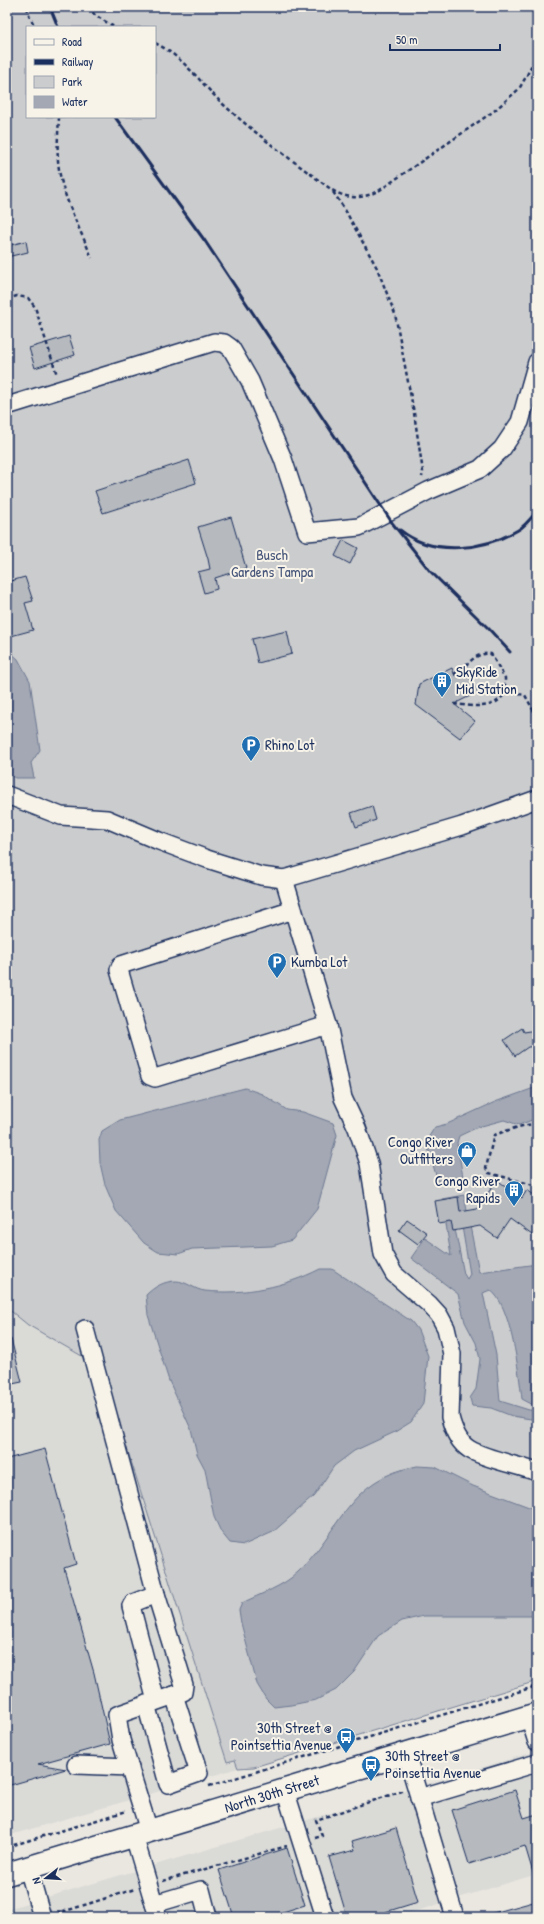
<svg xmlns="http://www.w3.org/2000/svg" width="544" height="1924" font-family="'Patrick Hand',sans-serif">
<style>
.built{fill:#dadad6}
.green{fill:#cbcccd;stroke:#737e96;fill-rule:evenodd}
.water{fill:#a3a8b4;stroke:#6d7892;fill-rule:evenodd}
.building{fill:#b6babf;stroke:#1b2f5e}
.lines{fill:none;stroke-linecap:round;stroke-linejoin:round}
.minor-casing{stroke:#1b2f5e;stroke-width:20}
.major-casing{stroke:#1b2f5e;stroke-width:25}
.path{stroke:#1b2f5e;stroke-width:2.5;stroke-dasharray:4 3;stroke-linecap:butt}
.minor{stroke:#f7f3e8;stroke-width:17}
.major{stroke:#f7f3e8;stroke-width:22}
.rail{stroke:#1b2f5e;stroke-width:3}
.labels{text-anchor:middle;stroke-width:4;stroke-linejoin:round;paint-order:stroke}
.park-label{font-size:15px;fill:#47567a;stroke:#f7f3e8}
.poi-label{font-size:15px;fill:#1b2f5e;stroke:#f7f3e8;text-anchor:start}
.street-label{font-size:15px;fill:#1b2f5e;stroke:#f7f3e8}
</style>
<rect width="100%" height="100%" fill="#eae7e0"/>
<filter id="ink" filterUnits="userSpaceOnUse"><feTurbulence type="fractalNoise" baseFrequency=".025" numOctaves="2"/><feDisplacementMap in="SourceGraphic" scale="8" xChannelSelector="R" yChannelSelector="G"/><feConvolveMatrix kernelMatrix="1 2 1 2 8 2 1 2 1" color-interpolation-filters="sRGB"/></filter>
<g filter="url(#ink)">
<!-- built -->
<g class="built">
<polygon points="7,1009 126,1397 238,1768 7,1836"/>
<polygon points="537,1751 537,1874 458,1898 424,1785"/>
<polygon points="408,1790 442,1903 398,1917 7,1917 7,1909"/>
</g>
<!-- green -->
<path class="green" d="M7 7H537V1681L254 1767 238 1768 235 1760 227 1762 101 1367 28 1325 7 1308ZM27 27H155V117H27Z"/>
<!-- water -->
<g class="water">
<polygon points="7,649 18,659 30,681 40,750 31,763 34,778 15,778 7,773"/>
<polygon points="537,1087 537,1118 519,1125 504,1120 478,1127 459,1136 457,1143 463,1177 438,1182 426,1141 435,1127 447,1124 495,1102"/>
<polygon points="245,1088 262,1094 287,1110 303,1112 333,1123 337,1135 317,1209 292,1240 272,1246 192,1249 178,1254 158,1252 144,1243 116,1211 105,1185 100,1163 99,1140 102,1131 120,1120"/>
<path d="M464 1195 479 1272 537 1264V1407L522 1399C519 1374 511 1303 490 1290L483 1293 496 1355 500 1401 529 1410H537V1420L512 1416 491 1408 472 1406 470 1398 476 1389 480 1359 476 1343 465 1322 458 1294 411 1258 425 1238 451 1256 442 1199ZM457 1197 470 1274 467 1279 464 1274 449 1199Z"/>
<path d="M320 1269H332L411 1321 418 1330 428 1356 423 1404 411 1422 395 1432 354 1451 334 1466 314 1496 273 1532 244 1545 230 1543 221 1532 214 1517 205 1469 197 1454 191 1429 169 1381 148 1315 146 1295C154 1287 164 1281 176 1281 186 1281 195 1290 205 1291 244 1295 285 1287 320 1269Z"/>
<path d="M417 1466 435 1467 473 1486 537 1510V1616H424L402 1621 378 1636 354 1672 336 1690 316 1700 291 1705 274 1707 266 1699 257 1684 241 1623 239 1610 242 1603C260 1594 284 1586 298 1572 342 1529 347 1479 417 1466Z"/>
</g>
<!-- building -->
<g class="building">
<polygon points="26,241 28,252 7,257 7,246"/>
<polygon points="69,336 75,355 35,368 29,348"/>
<polygon points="189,460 196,483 103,513 95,491"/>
<polygon points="231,517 246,568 215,578 217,589 204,593 198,572 210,569 208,559 198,527"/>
<polygon points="343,540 358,548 350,564 335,556"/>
<polygon points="25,577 33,601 25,603 33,630 11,636 7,622 7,582"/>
<polygon points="287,631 292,654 258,663 252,639"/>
<polygon points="452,668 455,676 466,671 478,692 454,704 475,721 460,738 416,705 419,684"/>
<polygon points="372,806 376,820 356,827 351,813"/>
<polygon points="522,1028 524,1032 537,1030 537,1046 528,1047 515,1056 504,1040"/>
<polygon points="497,1180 522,1198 527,1190 537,1197 537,1228 532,1235 510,1219 497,1238 480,1226 453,1231 451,1222 439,1224 435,1201 458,1197 460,1212 477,1209"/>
<polygon points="407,1219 427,1233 418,1244 399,1230"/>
<polygon points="7,1339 11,1339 22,1382 7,1385"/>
<polygon points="45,1449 76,1564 64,1568 94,1673 110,1744 38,1764 66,1769 7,1786 7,1459"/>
<polygon points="515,1790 524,1818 537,1814 537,1876 534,1876 525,1846 469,1864 452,1810"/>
<polygon points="396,1828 418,1902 369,1917 347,1917 329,1857 355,1850 352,1841"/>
<polygon points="287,1848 305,1905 267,1917 234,1917 219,1870"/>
<polygon points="537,1901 537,1917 493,1917 493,1913"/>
</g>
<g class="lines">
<!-- minor casing -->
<g class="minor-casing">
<g id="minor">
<polyline points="7,406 214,342 224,343 231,348 250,381 283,459 307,532 359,527 428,491 480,469 502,449 520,422 537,362"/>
<polyline points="7,795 61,816 107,819 159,841 207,859 261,876 284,879 462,826 537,799"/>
<path d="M284 879 328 1025 343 1098 357 1128 369 1163 383 1254 394 1274 429 1304 439 1315 446 1328 452 1354 450 1417C453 1429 458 1442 469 1449 485 1459 518 1465 537 1472"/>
<polyline points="293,910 121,965 119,970 150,1076 155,1078 328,1025"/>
<polyline points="85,1329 156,1594 184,1685 183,1692 117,1715 121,1740 149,1831"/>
<polyline points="156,1701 131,1606 133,1603 156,1594"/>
<polyline points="146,1704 168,1784 199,1773 174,1695"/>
<polyline points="529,1716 537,1742"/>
<polyline points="406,1753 455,1917"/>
<polyline points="76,1765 130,1767"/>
<polyline points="285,1790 325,1917"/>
<polyline points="419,1798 537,1763"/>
<polyline points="134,1836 158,1917"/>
<polyline points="28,1868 42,1917"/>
<polyline points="154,1904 201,1890 208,1917"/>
</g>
</g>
<!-- major casing -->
<g class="major-casing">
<polyline id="major" points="7,1874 537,1714"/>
</g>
<!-- path -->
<g class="path">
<polyline points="27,7 29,15 35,27"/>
<polyline points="88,7 95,15 114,27"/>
<path d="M155 43C184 57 202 85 225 106 259 137 296 163 332 190 349 200 363 199 380 190L494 111 519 89 527 75 534 60 537 25"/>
<polyline points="534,60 537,78"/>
<path d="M59 117C58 136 56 156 60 175 66 204 81 231 92 258"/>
<polyline points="333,192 344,208 377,268 395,314 414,413 423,472 422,477"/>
<polyline points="7,299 17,296 28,298 35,307 57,375"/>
<path d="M454 674C467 667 475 651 491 654L505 678V692"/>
<path d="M454 704C472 706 496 711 505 692L525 695 537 717"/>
<polyline points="537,1123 518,1127 494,1135 486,1168 489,1173 537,1186"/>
<polyline points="209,1786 537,1686"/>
<polyline points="315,1838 322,1836 316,1820 402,1791"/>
<polyline points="7,1847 127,1811"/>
<polyline points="163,1881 287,1846"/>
<polyline points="56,1914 135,1889"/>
</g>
<!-- minor -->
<use href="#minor" class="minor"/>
<!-- major -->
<use href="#major" class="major"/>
<!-- rail -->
<g class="rail">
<polyline points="50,7 58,27"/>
<polyline points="115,117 205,241 393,524 430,571 489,629 510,652"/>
<path d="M400 530C433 557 484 550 518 530 525 526 532 517 537 511"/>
</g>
</g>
</g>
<!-- icons -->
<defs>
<g id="building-pin" transform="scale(1)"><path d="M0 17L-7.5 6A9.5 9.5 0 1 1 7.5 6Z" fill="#1f6fb2" stroke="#f7f3e8"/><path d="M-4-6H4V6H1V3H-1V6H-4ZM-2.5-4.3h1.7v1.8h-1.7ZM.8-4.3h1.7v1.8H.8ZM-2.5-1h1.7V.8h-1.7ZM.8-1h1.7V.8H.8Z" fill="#fff"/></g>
<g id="parking-pin" transform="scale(1)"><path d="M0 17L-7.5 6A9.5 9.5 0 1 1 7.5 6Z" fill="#1f6fb2" stroke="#f7f3e8"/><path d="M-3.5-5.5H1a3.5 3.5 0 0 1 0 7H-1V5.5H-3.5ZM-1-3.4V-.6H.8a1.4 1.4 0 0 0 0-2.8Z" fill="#fff"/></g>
<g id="shop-pin" transform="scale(1)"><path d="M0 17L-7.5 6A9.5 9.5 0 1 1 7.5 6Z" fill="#1f6fb2" stroke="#f7f3e8"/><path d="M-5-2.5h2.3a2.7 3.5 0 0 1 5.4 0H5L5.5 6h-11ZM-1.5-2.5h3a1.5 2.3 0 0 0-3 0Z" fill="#fff"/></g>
<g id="bus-pin" transform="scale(1)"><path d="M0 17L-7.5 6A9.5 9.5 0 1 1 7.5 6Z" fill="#1f6fb2" stroke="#f7f3e8"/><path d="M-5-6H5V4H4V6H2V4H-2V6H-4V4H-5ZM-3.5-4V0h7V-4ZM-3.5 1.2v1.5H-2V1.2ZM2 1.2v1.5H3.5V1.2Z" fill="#fff"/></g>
</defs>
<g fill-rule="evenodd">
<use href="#building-pin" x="442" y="681"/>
<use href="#parking-pin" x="251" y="745"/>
<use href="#parking-pin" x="277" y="962"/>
<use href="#shop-pin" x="467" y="1151"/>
<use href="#building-pin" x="514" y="1190"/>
<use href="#bus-pin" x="346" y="1737"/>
<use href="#bus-pin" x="371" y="1765"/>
</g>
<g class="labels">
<!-- park labels -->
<g class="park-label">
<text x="272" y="560">Busch<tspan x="272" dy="17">Gardens Tampa</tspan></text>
</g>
<!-- poi labels -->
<g class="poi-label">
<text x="456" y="677">SkyRide<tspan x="456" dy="17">Mid Station</tspan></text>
<text x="265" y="750">Rhino Lot</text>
<text x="291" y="967">Kumba Lot</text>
<text x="453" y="1147" text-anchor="end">Congo River<tspan x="453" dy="17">Outfitters</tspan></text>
<text x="500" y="1186" text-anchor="end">Congo River<tspan x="500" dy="17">Rapids</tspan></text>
<text x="332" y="1733" text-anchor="end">30th Street @<tspan x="332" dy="17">Pointsettia Avenue</tspan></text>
<text x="385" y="1761">30th Street @<tspan x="385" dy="17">Poinsettia Avenue</tspan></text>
</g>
<!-- street labels -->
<g class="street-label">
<text transform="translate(272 1794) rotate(-17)" y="5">North 30th Street</text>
</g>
</g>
<!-- margin -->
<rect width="544" height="1924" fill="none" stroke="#f7f3e8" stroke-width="24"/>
<rect x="12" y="12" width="520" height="1900" fill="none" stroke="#1b2f5e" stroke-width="1.5" filter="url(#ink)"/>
<!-- legend -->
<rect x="26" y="26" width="130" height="92" fill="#f7f3e8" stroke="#9fa5b1"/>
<rect x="34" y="39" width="20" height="6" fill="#f7f3e8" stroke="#9fa5b1"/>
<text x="62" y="46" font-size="12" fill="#1b2f5e">Road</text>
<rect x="34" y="59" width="20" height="6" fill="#1b2f5e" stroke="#9fa5b1"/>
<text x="62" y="66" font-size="12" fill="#1b2f5e">Railway</text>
<rect x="34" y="76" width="20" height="12" fill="#cbcccd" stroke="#9fa5b1"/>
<text x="62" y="86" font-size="12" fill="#1b2f5e">Park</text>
<rect x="34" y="96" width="20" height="12" fill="#a3a8b4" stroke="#9fa5b1"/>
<text x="62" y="106" font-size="12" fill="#1b2f5e">Water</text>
<!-- north arrow -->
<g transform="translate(46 1878) rotate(253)" stroke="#f7f3e8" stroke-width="3" paint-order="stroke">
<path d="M0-3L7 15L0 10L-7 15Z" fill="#1b2f5e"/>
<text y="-6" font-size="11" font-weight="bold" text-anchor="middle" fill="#1b2f5e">N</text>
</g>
<!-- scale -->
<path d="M390 44v6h110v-6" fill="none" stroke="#1b2f5e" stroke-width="2"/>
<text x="396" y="44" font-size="12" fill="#1b2f5e" stroke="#f7f3e8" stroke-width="3" paint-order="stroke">50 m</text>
</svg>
